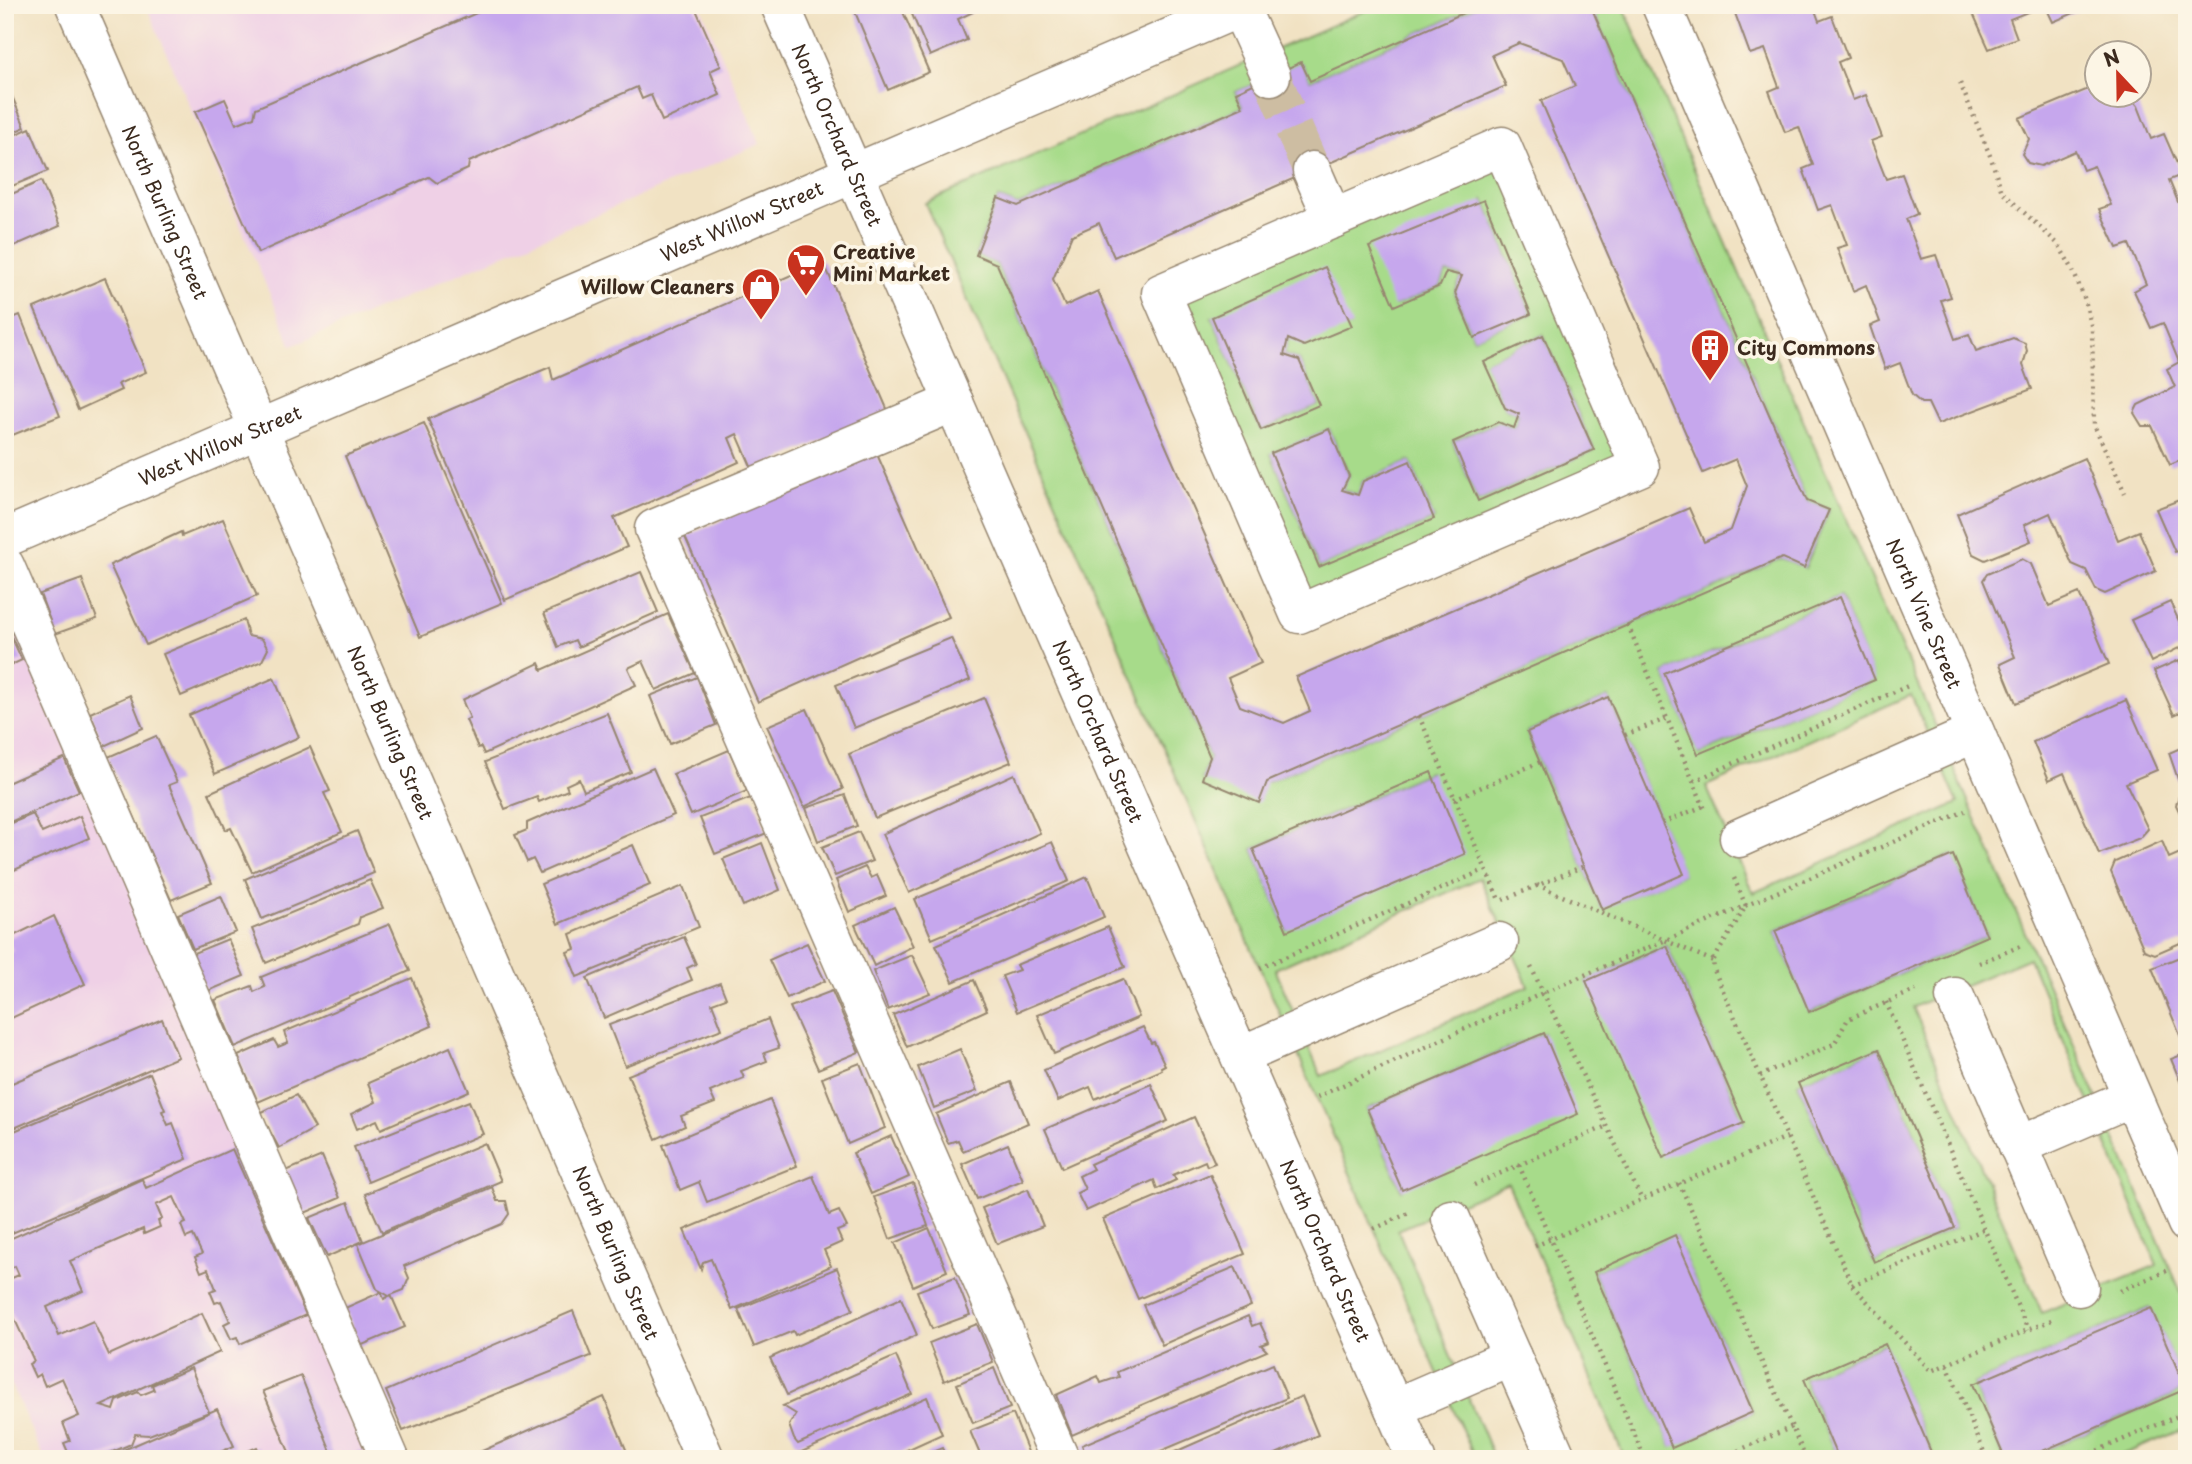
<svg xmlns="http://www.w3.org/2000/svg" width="2192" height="1464" font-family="'Playpen Sans',sans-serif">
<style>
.built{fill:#efd0e6}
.green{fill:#a7db8a;stroke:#718254;stroke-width:2;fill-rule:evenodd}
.building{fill:#c6a7ed;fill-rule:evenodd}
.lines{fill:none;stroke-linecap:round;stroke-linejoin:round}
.minor-tunnel{stroke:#cdbda2;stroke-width:38;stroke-dasharray:38 19;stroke-linecap:butt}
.minor-casing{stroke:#968670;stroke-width:41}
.path{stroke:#968670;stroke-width:4.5;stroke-dasharray:2 5;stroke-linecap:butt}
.minor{stroke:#fff;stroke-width:38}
.labels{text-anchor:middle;stroke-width:7;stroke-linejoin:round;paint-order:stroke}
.street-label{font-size:19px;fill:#3b2a1e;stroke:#fcf5e5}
.poi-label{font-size:19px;font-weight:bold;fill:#3b2a1e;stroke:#fcf5e5;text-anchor:start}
</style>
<rect width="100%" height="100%" fill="#fcf5e5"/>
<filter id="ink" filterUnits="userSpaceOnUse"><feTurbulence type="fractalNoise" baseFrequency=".0143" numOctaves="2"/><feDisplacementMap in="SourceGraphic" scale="14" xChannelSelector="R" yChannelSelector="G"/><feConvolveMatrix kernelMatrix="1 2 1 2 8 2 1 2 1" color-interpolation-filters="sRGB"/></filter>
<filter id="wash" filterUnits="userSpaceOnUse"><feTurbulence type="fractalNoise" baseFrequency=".00686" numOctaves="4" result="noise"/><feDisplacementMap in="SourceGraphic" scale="28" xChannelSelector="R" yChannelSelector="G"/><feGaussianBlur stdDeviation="1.57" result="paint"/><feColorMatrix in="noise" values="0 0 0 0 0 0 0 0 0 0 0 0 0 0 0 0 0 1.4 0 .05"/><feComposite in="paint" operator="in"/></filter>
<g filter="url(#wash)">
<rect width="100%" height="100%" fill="#f1e2c3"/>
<!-- built -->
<g class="built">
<polygon points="146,5 700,5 760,144 292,346"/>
<polygon points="5,571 390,1459 44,1459 5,1370"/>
</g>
<!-- green -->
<g class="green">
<path d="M1378 5H1481L1310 81 1301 63 1236 92 1243 107 1018 206 998 198 976 254 997 264 1210 757 1202 779 1267 782 1782 558 1805 568 1829 510 1807 501 1592 9 1593 5H1623L2187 1306V1428L2112 1459H2024L2186 1389 2150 1308 1973 1384 2005 1459H1934L1884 1344 1804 1379 1838 1459H1625L1508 1183 1398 1230 1494 1459H1475L925 203ZM1840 597 1874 680 1699 754 1664 673ZM1911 695 1958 803 1753 893 1706 786ZM1608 697 1683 874 1602 909 1527 732ZM1430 772 1287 930 1253 849ZM1952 855 1987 936 1810 1012 1775 931ZM1480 878 1528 986 1321 1076 1275 969ZM1667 946 1744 1123 1586 981ZM2029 958 2157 1265 2042 1313 1913 1007ZM1544 1033 1402 1190 1401 1189 1367 1109ZM1879 1049 1955 1228 1874 1262 1798 1083ZM1675 1236 1753 1412 1672 1447 1594 1272Z"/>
<path d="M1502 146 1640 467 1299 614 1161 293ZM1484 200 1531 314 1474 338 1455 293 1462 276 1446 272 1440 286 1395 305ZM1212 317 1351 326 1288 339 1284 355 1299 360 1319 405 1261 430ZM1543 335 1594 450 1478 501 1453 442 1498 422 1514 428 1519 414 1505 408 1485 362ZM1329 429 1349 475 1342 490 1358 495 1363 481 1410 461 1434 519 1319 567 1271 454Z"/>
</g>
<g id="blocks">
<!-- building -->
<g class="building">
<polygon points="495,5 694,5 721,66 710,71 720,95 662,121 651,95 642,99 637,87 469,162 468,169 437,183 429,177 258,253 195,112 225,99 236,124 254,117 256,108"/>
<polygon points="852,5 900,5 929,72 888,90"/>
<polygon points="908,5 971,5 973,12 958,19 967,40 930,56"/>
<path d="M1481 5H1593L1592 9 1807 501 1829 510 1804 568 1782 558 1267 782 1259 803 1202 779 1210 757 997 264 976 255 998 198 1018 206 1243 107 1236 92 1301 62 1310 81ZM1519 43 1563 59 1575 86 1541 101 1703 473 1736 459 1747 486 1731 530 1704 542 1689 508 1296 677 1310 711 1284 723 1240 706 1228 678 1261 663 1098 291 1065 306 1053 279 1072 235 1099 223 1114 257 1506 86 1492 55Z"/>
<polygon points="1732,5 1813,5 1819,21 1832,16 1848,58 1838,62 1853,100 1866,95 1882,137 1871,141 1886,179 1902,174 1917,214 1906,219 1921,259 1936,255 1951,297 1941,300 1955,339 1969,334 1976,351 2013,338 2025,343 2027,351 2023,365 2032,389 1938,424 1928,403 1921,403 1912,395 1900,363 1885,369 1870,326 1880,322 1866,285 1853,291 1837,248 1847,245 1832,205 1818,210 1803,169 1813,165 1799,127 1785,132 1769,91 1779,87 1765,49 1750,54"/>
<polygon points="1959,5 2045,5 2010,19 2017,38 1989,49 1972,11"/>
<polygon points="2045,5 2079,5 2081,10 2053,22"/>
<polygon points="2098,85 2098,94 2121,94 2123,100 2134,101 2138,106 2151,139 2164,134 2182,175 2169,180 2185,219 2187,218 2187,458 2170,465 2152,426 2142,426 2134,413 2138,405 2175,387 2167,369 2179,362 2163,323 2151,328 2134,291 2146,284 2129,244 2117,248 2099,209 2111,205 2094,166 2083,170 2075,151 2041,166 2028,163 2022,154 2029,139 2019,118"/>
<polygon points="9,89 25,127 5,136 5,91"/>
<polygon points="30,128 48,171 5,189 5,139"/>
<polygon points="41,181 60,226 5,250 5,197"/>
<polygon points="1484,200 1531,314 1474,338 1455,293 1462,276 1446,272 1440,286 1394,306 1369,247"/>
<polygon points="823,261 888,411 753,471 737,434 729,438 739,462 614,518 627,547 505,600 428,419 550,367 553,380"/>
<polygon points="1325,267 1352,326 1304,346 1288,339 1284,355 1299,360 1319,405 1261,430 1212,317"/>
<polygon points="105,278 146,372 118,384 121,390 78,410 34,308"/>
<polygon points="20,315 60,416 5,438 5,321"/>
<polygon points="1543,335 1594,450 1478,501 1453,442 1498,422 1514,428 1519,414 1505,408 1484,362"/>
<polygon points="424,423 502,603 420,637 345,456"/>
<polygon points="1329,429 1349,476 1342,490 1358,495 1363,481 1410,461 1434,519 1319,567 1271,453"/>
<polygon points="876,452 949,617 758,702 685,537"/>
<polygon points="2084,458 2118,540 2139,531 2156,571 2105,594 2096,590 2086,570 2072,564 2050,513 2024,525 2031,541 1985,560 1973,554 1957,514"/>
<polygon points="2187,497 2187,548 2175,552 2156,509"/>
<polygon points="223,519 257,596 146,645 110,565 181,532 182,536"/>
<polygon points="2022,559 2031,564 2049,606 2079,593 2109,664 2016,703 2000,664 2015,657 1983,580 1987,574"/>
<polygon points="641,572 658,612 578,647 575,640 558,647 544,613"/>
<polygon points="82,579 97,619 55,634 40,594"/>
<polygon points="1840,597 1875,680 1698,754 1664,673"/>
<polygon points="2170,602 2187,638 2187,644 2151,662 2131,620"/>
<polygon points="668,614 695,673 656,690 643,661 628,668 636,685 484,754 481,747 478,748 466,720 470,718 462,700 539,663 542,670"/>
<polygon points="244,620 248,636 262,639 268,649 262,661 181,696 163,654"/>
<polygon points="5,623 22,660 5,668"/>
<polygon points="951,638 970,680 854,728 836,685"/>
<polygon points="2179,660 2180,663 2187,660 2187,709 2174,715 2154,671"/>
<polygon points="697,677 716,725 670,744 650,696"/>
<polygon points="274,678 299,737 215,774 189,715"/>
<polygon points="130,695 143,728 104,746 90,713"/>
<polygon points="1608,697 1684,874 1602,910 1527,732"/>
<polygon points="984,698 1011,762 875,818 849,754"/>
<polygon points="2126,700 2157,770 2126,783 2148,829 2140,838 2099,854 2064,773 2049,780 2033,742"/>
<polygon points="807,709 843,789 804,807 767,726"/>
<polygon points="607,713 631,772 584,791 579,779 566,785 568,790 539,802 537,797 505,809 485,762"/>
<polygon points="156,736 177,782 169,785 212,883 171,900 108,757"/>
<polygon points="2187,745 2187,828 2176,805 2179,796 2183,794 2169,753"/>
<polygon points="310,747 330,791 324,793 342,832 252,872 231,828 226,830 209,793"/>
<polygon points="729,750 747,791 691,815 673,774"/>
<polygon points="64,758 79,791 8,823 5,818 5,784"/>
<polygon points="653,768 674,815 540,873 533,859 527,862 515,835 527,830 527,823"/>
<polygon points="1431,772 1465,854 1287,931 1253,849"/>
<polygon points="1014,774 1040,833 909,893 882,834"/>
<polygon points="845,795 857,826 818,841 806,808"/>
<polygon points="753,797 767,833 715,854 700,818"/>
<polygon points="33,814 42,833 80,816 89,838 5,874 5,826"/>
<polygon points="357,831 374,873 262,919 245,879"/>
<polygon points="859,832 872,861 835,876 822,847"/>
<polygon points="2162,841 2169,858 2187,850 2187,940 2155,954 2144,950 2111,872 2115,862"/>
<polygon points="1052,842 1069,881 932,939 915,899"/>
<polygon points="762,843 780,890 743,906 723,859"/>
<polygon points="633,845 650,885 558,924 541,884"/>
<polygon points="1953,855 1987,936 1809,1012 1775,931"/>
<polygon points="865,867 871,878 877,875 886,896 849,912 836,880"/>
<polygon points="1087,877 1104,917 953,982 936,945"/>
<polygon points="370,880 383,908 360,917 358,924 266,963 252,929"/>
<polygon points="683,886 699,927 577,977 567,952 575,949 570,934"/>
<polygon points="221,896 236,932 193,949 178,914"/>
<polygon points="894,907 913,946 874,966 855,925"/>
<polygon points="54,916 85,984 5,1021 5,955 13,951 7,939"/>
<polygon points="390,924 410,971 235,1047 215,1000 252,986 254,992 265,987 261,977"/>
<polygon points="1108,927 1125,967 1017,1012 1002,976 1019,970 1016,965"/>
<polygon points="684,937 696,964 687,968 692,980 604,1018 587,978"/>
<polygon points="228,939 244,976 206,992 191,954"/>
<polygon points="807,943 825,981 787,998 769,960"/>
<polygon points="1667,946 1744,1123 1663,1158 1586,981"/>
<polygon points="2187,954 2187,1052 2152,968"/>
<polygon points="912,955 930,993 888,1010 873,971"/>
<polygon points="412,978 432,1026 258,1102 238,1056 274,1040 278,1047 288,1043 284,1032"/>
<polygon points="1123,979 1139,1017 1054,1054 1037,1015"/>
<polygon points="974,980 987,1010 907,1047 893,1015"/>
<polygon points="720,983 726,998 712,1003 722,1029 625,1066 609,1025"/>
<polygon points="832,991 859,1052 818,1069 790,1007"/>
<polygon points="162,1019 178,1057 5,1132 5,1086"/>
<polygon points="768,1019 779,1048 764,1053 767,1061 741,1071 744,1078 710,1092 715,1103 681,1116 685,1126 656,1139 628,1075"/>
<polygon points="1143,1027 1151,1043 1154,1042 1165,1065 1161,1067 1162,1070 1095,1099 1090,1087 1058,1101 1044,1070"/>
<polygon points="1544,1033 1578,1114 1402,1190 1367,1109"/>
<polygon points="450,1047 469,1091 381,1129 377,1120 357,1129 351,1114 376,1102 368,1083"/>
<polygon points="960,1049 977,1091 934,1108 918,1067"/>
<polygon points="1879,1049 1955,1228 1874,1262 1798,1083"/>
<polygon points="2187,1053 2187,1098 2171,1059"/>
<polygon points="860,1063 885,1128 848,1144 822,1078"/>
<polygon points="150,1073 165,1110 162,1111 168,1125 173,1123 187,1159 5,1236 5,1135"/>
<polygon points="1011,1082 1028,1123 963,1151 958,1140 948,1143 936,1114"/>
<polygon points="1151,1084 1168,1121 1062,1168 1045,1129"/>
<polygon points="296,1095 315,1128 279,1148 260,1113"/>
<polygon points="770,1100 797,1166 707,1202 699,1182 680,1190 663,1145"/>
<polygon points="469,1101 483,1134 368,1182 354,1147"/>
<polygon points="1194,1117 1215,1163 1207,1166 1205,1161 1173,1175 1176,1180 1157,1189 1154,1180 1086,1211 1077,1193 1085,1189 1079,1176 1093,1169 1090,1164"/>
<polygon points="891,1136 909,1177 871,1194 853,1153"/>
<polygon points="485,1143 501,1181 382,1232 365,1194"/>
<polygon points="1008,1144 1023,1180 977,1199 962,1164"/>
<polygon points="232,1149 306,1315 240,1344 237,1337 231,1339 224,1324 230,1321 221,1301 215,1303 210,1291 216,1289 208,1269 201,1272 195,1257 202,1254 193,1235 186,1238 181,1225 186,1223 174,1197 156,1205 162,1219 158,1221 160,1227 144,1234 143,1229 70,1261 83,1291 47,1307 59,1336 93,1321 109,1355 202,1313 220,1352 101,1406 114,1410 117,1401 138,1392 141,1395 154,1390 152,1385 191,1368 209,1412 149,1435 135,1434 131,1444 96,1459 71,1459 64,1443 70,1441 63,1423 79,1416 62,1378 45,1386 40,1374 35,1377 29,1364 34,1361 10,1309 5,1312 5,1281 19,1275 15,1266 9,1269 5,1259 5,1253 8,1252 5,1241 142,1179 146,1188"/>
<polygon points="322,1156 340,1198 300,1215 281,1173"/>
<polygon points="1210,1174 1245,1254 1138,1299 1103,1219"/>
<polygon points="813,1176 829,1215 839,1211 847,1227 837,1231 842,1242 824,1250 831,1266 732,1310 711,1259 703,1262 701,1269 684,1230"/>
<polygon points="913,1183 928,1226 890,1239 874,1197"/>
<polygon points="492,1187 497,1201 506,1201 509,1214 502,1224 404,1266 409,1278 404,1290 391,1295 405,1327 360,1346 345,1308 381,1292 384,1299 389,1296 377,1289 358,1244"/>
<polygon points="1028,1189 1043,1226 997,1244 982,1208"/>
<polygon points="348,1202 363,1241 327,1257 309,1218"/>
<polygon points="929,1228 947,1271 913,1286 895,1243"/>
<polygon points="1675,1235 1753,1412 1672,1448 1594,1272"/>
<polygon points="1235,1267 1251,1306 1162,1345 1143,1305"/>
<polygon points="837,1268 853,1310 795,1335 793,1331 754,1347 738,1309"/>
<polygon points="955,1277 970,1315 932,1329 917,1291"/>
<polygon points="901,1298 917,1335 787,1395 770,1358"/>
<polygon points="2151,1308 2186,1389 2024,1459 2005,1459 1973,1384"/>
<polygon points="573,1311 591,1356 403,1431 386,1391"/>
<polygon points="1248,1316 1252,1326 1260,1323 1269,1342 1261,1345 1267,1351 1072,1435 1056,1395 1098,1376 1101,1383 1119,1377 1117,1372"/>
<polygon points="977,1324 993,1362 944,1381 929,1343"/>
<polygon points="1885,1344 1934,1459 1838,1459 1804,1379"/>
<polygon points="896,1356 912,1394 798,1444 794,1439 789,1425 796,1414 783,1406"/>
<polygon points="1273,1364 1287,1398 1142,1459 1087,1459 1082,1445"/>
<polygon points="994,1368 1010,1408 973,1423 957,1384"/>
<polygon points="301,1376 334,1459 292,1459 263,1391"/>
<polygon points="1302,1396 1318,1435 1265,1459 1159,1459"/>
<polygon points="604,1397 630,1459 464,1459"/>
<polygon points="927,1397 942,1434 887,1459 801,1459 799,1453"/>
<polygon points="217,1409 234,1446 205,1459 103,1459"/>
<polygon points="1013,1414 1030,1457 982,1459 970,1431"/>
<polygon points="257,1447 262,1459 230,1459"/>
<polygon points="942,1448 947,1459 915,1459"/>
<polygon points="361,1451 365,1459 343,1459"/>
</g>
</g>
</g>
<g filter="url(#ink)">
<use href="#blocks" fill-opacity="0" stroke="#968670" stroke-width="2"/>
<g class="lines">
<!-- minor-tunnel -->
<polyline class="minor-tunnel" points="1271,76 1312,171"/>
<!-- minor casing -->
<g class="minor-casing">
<g id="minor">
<path id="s1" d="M75 5 705 1459"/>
<path id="s2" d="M780 5 1416 1459"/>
<path id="s3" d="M1661 5 2187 1223"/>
<polyline points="1240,8 1271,76"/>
<polygon points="1502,146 1640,467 1299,614 1161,293"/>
<polyline points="1312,171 1333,219"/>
<polyline points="954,402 654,529 1060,1459"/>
<path id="s4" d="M5 538 1246 5"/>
<polyline points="5,566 390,1459"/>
<polyline points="1739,838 1975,733"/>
<polyline points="1955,997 2079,1287"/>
<polyline points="1240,1056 1499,942"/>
<polyline points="2018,1146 2132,1097"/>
<polyline points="1451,1219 1557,1459"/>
<polyline points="1394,1408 1512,1357"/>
</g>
</g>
<!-- path -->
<g class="path">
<polyline points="1960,83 1991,158 2002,192 2058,244 2072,268 2085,300 2092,329 2094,425 2125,493"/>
<polyline points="1628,625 1706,812"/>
<polyline points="1419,716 1500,902"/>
<polyline points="1625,735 1668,718"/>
<polyline points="1694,781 1910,685"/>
<polyline points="1454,799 1540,762"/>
<polyline points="1662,823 1704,806"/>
<polyline points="1734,878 1746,906 1713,961 1714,970 1852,1285 1931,1371 2054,1319"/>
<polyline points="1537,885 1713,961"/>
<polyline points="1503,900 1584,866"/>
<polyline points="1979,963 2023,945"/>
<polyline points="1531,967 1642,1200"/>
<polyline points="1260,968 1484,870"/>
<polyline points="1886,1002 2028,1330"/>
<polyline points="1760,1076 1834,1044 1848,1019 1916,990"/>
<polyline points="1317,1097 1543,993 1965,811"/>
<polyline points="1519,1165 1645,1459"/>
<polyline points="1679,1183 1792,1427"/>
<polyline points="1474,1185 1607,1126"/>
<polyline points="1374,1229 1411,1212"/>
<polyline points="1535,1246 1787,1137"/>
<polyline points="1852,1285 1985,1229"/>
<polyline points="2120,1291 2171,1269"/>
<polyline points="1947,1365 1987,1459"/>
<polyline points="1719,1459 1792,1427 1806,1459"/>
<polyline points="1967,1459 1984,1452"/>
<polyline points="2078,1459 2187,1412"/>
</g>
<!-- minor -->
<use href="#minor" class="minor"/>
</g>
</g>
<!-- icons -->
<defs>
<g id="supermarket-pin" transform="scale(2.0125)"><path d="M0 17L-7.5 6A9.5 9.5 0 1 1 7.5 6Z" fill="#c8321e" stroke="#fcf5e5"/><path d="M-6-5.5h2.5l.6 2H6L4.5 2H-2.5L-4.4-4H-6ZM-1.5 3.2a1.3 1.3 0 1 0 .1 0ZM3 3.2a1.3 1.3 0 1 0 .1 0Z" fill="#fff"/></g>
<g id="shop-pin" transform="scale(2.0125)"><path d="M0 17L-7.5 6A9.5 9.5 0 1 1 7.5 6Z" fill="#c8321e" stroke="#fcf5e5"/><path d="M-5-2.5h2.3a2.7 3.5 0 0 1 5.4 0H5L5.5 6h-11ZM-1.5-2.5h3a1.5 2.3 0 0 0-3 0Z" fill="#fff"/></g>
<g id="building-pin" transform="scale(2.0125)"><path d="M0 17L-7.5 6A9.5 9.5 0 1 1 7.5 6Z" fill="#c8321e" stroke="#fcf5e5"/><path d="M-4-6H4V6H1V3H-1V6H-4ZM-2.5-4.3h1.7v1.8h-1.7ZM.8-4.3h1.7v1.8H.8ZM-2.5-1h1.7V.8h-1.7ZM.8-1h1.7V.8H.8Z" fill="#fff"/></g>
</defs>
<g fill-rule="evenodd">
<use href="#supermarket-pin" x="806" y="263"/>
<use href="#shop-pin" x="761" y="287"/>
<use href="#building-pin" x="1710" y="348"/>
</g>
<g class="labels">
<!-- street labels -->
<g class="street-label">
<text dy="7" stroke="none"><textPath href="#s2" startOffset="142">North Orchard Street</textPath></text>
<text dy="7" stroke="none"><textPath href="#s1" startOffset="226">North Burling Street</textPath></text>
<text dy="7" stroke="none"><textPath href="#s4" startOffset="802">West Willow Street</textPath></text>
<text dy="7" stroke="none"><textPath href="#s4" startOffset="234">West Willow Street</textPath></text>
<text dy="7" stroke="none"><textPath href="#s3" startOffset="663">North Vine Street</textPath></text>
<text dy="7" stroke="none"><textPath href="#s1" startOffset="793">North Burling Street</textPath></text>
<text dy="7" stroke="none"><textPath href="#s2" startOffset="793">North Orchard Street</textPath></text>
<text dy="7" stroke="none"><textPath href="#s1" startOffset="1360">North Burling Street</textPath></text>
<text dy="7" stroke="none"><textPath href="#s2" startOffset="1360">North Orchard Street</textPath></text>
</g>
<!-- poi labels -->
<g class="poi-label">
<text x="833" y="259">Creative<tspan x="833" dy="22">Mini Market</tspan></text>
<text x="734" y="294" text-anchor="end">Willow Cleaners</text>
<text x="1737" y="355">City Commons</text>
</g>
</g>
<!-- margin -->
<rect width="2192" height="1464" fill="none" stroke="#fcf5e5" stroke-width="28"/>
<!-- north arrow -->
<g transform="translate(2118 74) rotate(338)"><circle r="33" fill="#fcf5e5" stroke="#afa495" stroke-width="2"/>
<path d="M0-5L12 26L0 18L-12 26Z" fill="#c8321e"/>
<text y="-10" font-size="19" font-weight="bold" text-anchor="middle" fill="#3b2a1e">N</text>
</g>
</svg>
